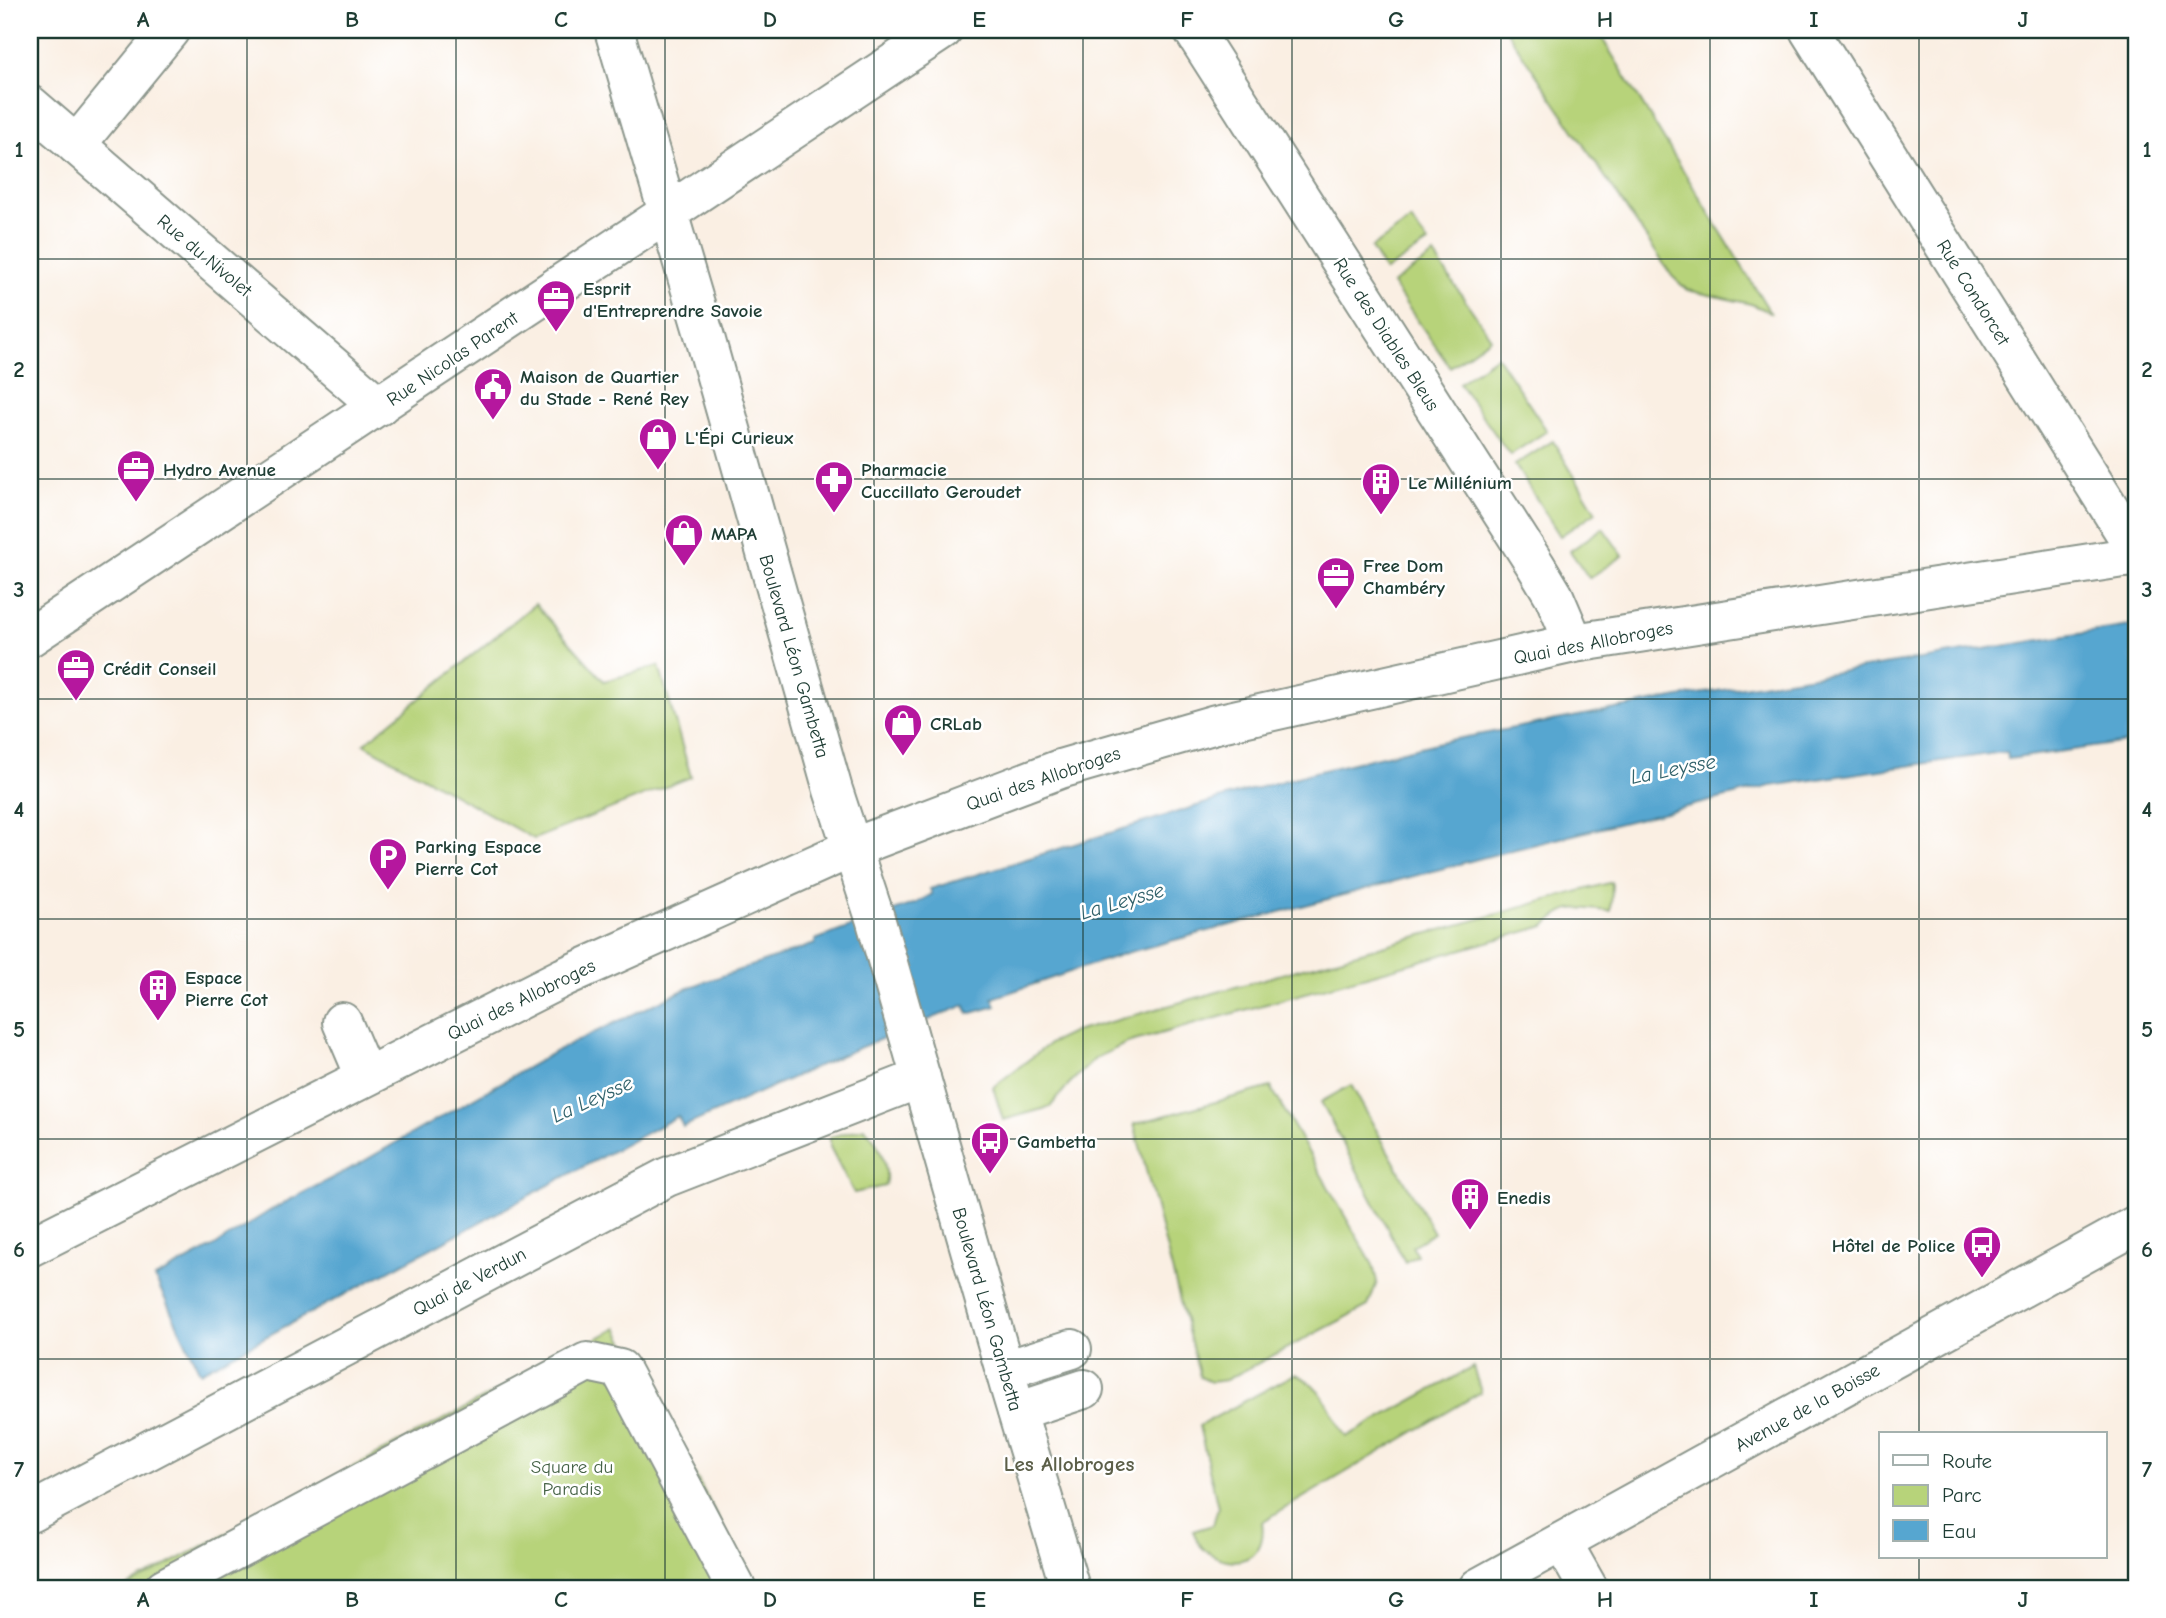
<svg xmlns="http://www.w3.org/2000/svg" width="2166" height="1618" font-family="'Comic Neue',sans-serif">
<style>
.green{fill:#b7d37a;stroke:#6b8857;stroke-width:2}
.water{fill:#56a6d0;stroke:#3a7282;stroke-width:2}
.lines{fill:none;stroke-linecap:round;stroke-linejoin:round}
.minor-casing{stroke:#8c968c;stroke-width:42}
.major-casing{stroke:#8c968c;stroke-width:42}
.minor{stroke:#fff;stroke-width:38}
.major{stroke:#fff;stroke-width:38}
.grid{fill:none;stroke:#1f3d34;stroke-width:2;stroke-opacity:0.55}
.labels{text-anchor:middle;stroke-width:5;stroke-linejoin:round;paint-order:stroke}
.street-label{font-size:19px;fill:#1f3d34;stroke:#fff}
.poi-label{font-size:19px;font-weight:bold;fill:#1f3d34;stroke:#fff;text-anchor:start}
.park-label{font-size:19px;fill:#456246;stroke:#fff}
.water-label{font-size:21px;font-style:italic;fill:#32626b;stroke:#fff}
.neighbourhood-label{font-size:21px;font-weight:bold;fill:#5c5f49;stroke:#fff}
.neatline{fill:none;stroke:#1f3d34;stroke-width:2.5}
.grid-label{font-size:23px;text-anchor:middle;font-weight:bold;fill:#1f3d34}
</style>
<rect width="100%" height="100%" fill="#fff"/>
<filter id="ink" filterUnits="userSpaceOnUse"><feTurbulence type="fractalNoise" baseFrequency=".0143" numOctaves="2"/><feDisplacementMap in="SourceGraphic" scale="14" xChannelSelector="R" yChannelSelector="G"/><feConvolveMatrix kernelMatrix="1 2 1 2 8 2 1 2 1" color-interpolation-filters="sRGB"/></filter>
<filter id="wash" filterUnits="userSpaceOnUse"><feTurbulence type="fractalNoise" baseFrequency=".00686" numOctaves="4" result="noise"/><feDisplacementMap in="SourceGraphic" scale="28" xChannelSelector="R" yChannelSelector="G"/><feGaussianBlur stdDeviation="1.57" result="paint"/><feColorMatrix in="noise" values="0 0 0 0 0 0 0 0 0 0 0 0 0 0 0 0 0 1.4 0 .05"/><feComposite in="paint" operator="in"/></filter>
<g filter="url(#wash)">
<rect width="100%" height="100%" fill="#faefe3"/>
<!-- green -->
<g class="green">
<polygon points="1506,30 1597,30 1770,312 1751,304 1687,290 1672,276"/>
<polygon points="1411,220 1428,243 1385,271 1371,248"/>
<polygon points="1434,255 1491,338 1450,367 1392,284"/>
<polygon points="1497,356 1547,431 1510,455 1459,383"/>
<polygon points="1553,441 1596,512 1560,536 1515,465"/>
<polygon points="1603,528 1623,556 1589,578 1570,551"/>
<polygon points="535,604 604,681 659,666 691,777 534,839 364,744"/>
<path d="M1612 882 1611 911C1578 909 1569 901 1545 926L1127 1043 1096 1058 1069 1084 1050 1107 1003 1120 993 1087 1049 1044 1074 1032Z"/>
<polygon points="1351,1085 1434,1233 1412,1246 1417,1255 1405,1262 1321,1102"/>
<polygon points="1271,1087 1373,1265 1377,1282 1368,1306 1226,1380 1211,1382 1200,1377 1134,1124"/>
<path d="M864 1128C878 1140 890 1167 885 1186L854 1193 830 1147V1137Z"/>
<polygon points="617,1328 755,1588 124,1588"/>
<path d="M1473 1367 1481 1392 1262 1522C1268 1561 1233 1571 1205 1550 1199 1546 1196 1538 1193 1531L1213 1525 1218 1507 1199 1426 1295 1374C1323 1384 1331 1414 1346 1437Z"/>
</g>
<!-- water -->
<polygon class="water" points="2136,625 2136,741 2008,759 2007,752 1996,753 1771,786 1508,851 1126,953 993,998 996,1006 968,1014 965,1005 849,1052 683,1127 678,1116 200,1372 155,1278 213,1247 274,1208 355,1166 560,1049 690,987 815,944 815,940 916,903 932,894 930,889 1229,796 1311,773 1445,741 1679,697"/>
</g>
<g filter="url(#ink)">
<g class="lines">
<!-- minor casing -->
<g class="minor-casing">
<g id="minor">
<polyline points="1193,30 1536,566 1554,596 1574,643"/>
<polyline points="1809,30 2127,536 2126,558"/>
<polyline points="30,105 379,406"/>
<polyline points="76,145 170,30"/>
<polyline points="30,637 943,30"/>
<polyline points="342,1022 365,1076"/>
<polyline points="1005,1370 1072,1349"/>
<polyline points="1017,1411 1084,1389"/>
<polyline points="1562,1542 1588,1588"/>
<polyline points="164,1588 587,1362 620,1369 736,1588"/>
</g>
</g>
<!-- major casing -->
<g class="major-casing">
<g id="major">
<polyline points="614,30 706,341 833,790 875,918 1011,1392 1070,1588"/>
<polyline points="30,1247 564,977 852,848 1060,769 1216,724 1574,643 2136,556"/>
<polyline points="30,1513 667,1177 921,1078"/>
<polyline points="1478,1588 2136,1225"/>
</g>
</g>
<!-- minor -->
<use href="#minor" class="minor"/>
<!-- major -->
<use href="#major" class="major"/>
</g>
</g>
<!-- grid -->
<path class="grid" d="M247 30V1588M456 30V1588M665 30V1588M874 30V1588M1083 30V1588M1292 30V1588M1501 30V1588M1710 30V1588M1919 30V1434M30 259H2136M30 479H2136M30 699H2136M30 919H2136M30 1139H2136M30 1359H2136M1919 1557V1588"/>
<!-- icons -->
<defs>
<g id="office-pin" transform="scale(2.0125)"><path d="M0 17L-7.5 6A9.5 9.5 0 1 1 7.5 6Z" fill="#b5179e" stroke="#fff"/><path d="M-6-3h4V-5.5h4V-3h4V5H-6ZM-1-4.5V-3h2v-1.5ZM-6 0V1H6V0Z" fill="#fff"/></g>
<g id="civic-pin" transform="scale(2.0125)"><path d="M0 17L-7.5 6A9.5 9.5 0 1 1 7.5 6Z" fill="#b5179e" stroke="#fff"/><path d="M-.6-6.5H3V-4.5H.6V-3L4-1V1h2V6H-6V1h2V-1L-.6-3ZM-1.2 2.5V6h2.4V2.5Z" fill="#fff"/></g>
<g id="shop-pin" transform="scale(2.0125)"><path d="M0 17L-7.5 6A9.5 9.5 0 1 1 7.5 6Z" fill="#b5179e" stroke="#fff"/><path d="M-5-2.5h2.3a2.7 3.5 0 0 1 5.4 0H5L5.5 6h-11ZM-1.5-2.5h3a1.5 2.3 0 0 0-3 0Z" fill="#fff"/></g>
<g id="pharmacy-pin" transform="scale(2.0125)"><path d="M0 17L-7.5 6A9.5 9.5 0 1 1 7.5 6Z" fill="#b5179e" stroke="#fff"/><path d="M-2-6h4v4h4v4h-4v4h-4v-4h-4v-4h4Z" fill="#fff"/></g>
<g id="building-pin" transform="scale(2.0125)"><path d="M0 17L-7.5 6A9.5 9.5 0 1 1 7.5 6Z" fill="#b5179e" stroke="#fff"/><path d="M-4-6H4V6H1V3H-1V6H-4ZM-2.5-4.3h1.7v1.8h-1.7ZM.8-4.3h1.7v1.8H.8ZM-2.5-1h1.7V.8h-1.7ZM.8-1h1.7V.8H.8Z" fill="#fff"/></g>
<g id="parking-pin" transform="scale(2.0125)"><path d="M0 17L-7.5 6A9.5 9.5 0 1 1 7.5 6Z" fill="#b5179e" stroke="#fff"/><path d="M-3.5-5.5H1a3.5 3.5 0 0 1 0 7H-1V5.5H-3.5ZM-1-3.4V-.6H.8a1.4 1.4 0 0 0 0-2.8Z" fill="#fff"/></g>
<g id="bus-pin" transform="scale(2.0125)"><path d="M0 17L-7.5 6A9.5 9.5 0 1 1 7.5 6Z" fill="#b5179e" stroke="#fff"/><path d="M-5-6H5V4H4V6H2V4H-2V6H-4V4H-5ZM-3.5-4V0h7V-4ZM-3.5 1.2v1.5H-2V1.2ZM2 1.2v1.5H3.5V1.2Z" fill="#fff"/></g>
</defs>
<g fill-rule="evenodd">
<use href="#office-pin" x="556" y="299"/>
<use href="#civic-pin" x="493" y="387"/>
<use href="#shop-pin" x="658" y="437"/>
<use href="#office-pin" x="136" y="469"/>
<use href="#pharmacy-pin" x="834" y="480"/>
<use href="#building-pin" x="1381" y="482"/>
<use href="#shop-pin" x="684" y="533"/>
<use href="#office-pin" x="1336" y="576"/>
<use href="#office-pin" x="76" y="668"/>
<use href="#shop-pin" x="903" y="723"/>
<use href="#parking-pin" x="388" y="857"/>
<use href="#building-pin" x="158" y="988"/>
<use href="#bus-pin" x="990" y="1141"/>
<use href="#building-pin" x="1470" y="1197"/>
<use href="#bus-pin" x="1982" y="1245"/>
</g>
<g class="labels">
<!-- street labels -->
<g class="street-label">
<text transform="translate(205 255) rotate(40)" y="7">Rue du Nivolet</text>
<text transform="translate(1974 292) rotate(58)" y="7">Rue Condorcet</text>
<text transform="translate(1387 334) rotate(57)" y="7">Rue des Diables Bleus</text>
<text transform="translate(452 358) rotate(-34)" y="7">Rue Nicolas Parent</text>
<text transform="translate(1593 642) rotate(-11)" y="7">Quai des Allobroges</text>
<text transform="translate(795 656) rotate(74)" y="7">Boulevard Léon Gambetta</text>
<text transform="translate(1043 778) rotate(-19)" y="7">Quai des Allobroges</text>
<text transform="translate(521 999) rotate(-26)" y="7">Quai des Allobroges</text>
<text transform="translate(469 1281) rotate(-28)" y="7">Quai de Verdun</text>
<text transform="translate(988 1309) rotate(74)" y="7">Boulevard Léon Gambetta</text>
<text transform="translate(1807 1407) rotate(-29)" y="7">Avenue de la Boisse</text>
</g>
<!-- poi labels -->
<g class="poi-label">
<text x="583" y="295">Esprit<tspan x="583" dy="22">d'Entreprendre Savoie</tspan></text>
<text x="520" y="383">Maison de Quartier<tspan x="520" dy="22">du Stade - René Rey</tspan></text>
<text x="685" y="444">L'Épi Curieux</text>
<text x="163" y="476">Hydro Avenue</text>
<text x="861" y="476">Pharmacie<tspan x="861" dy="22">Cuccillato Geroudet</tspan></text>
<text x="1408" y="489">Le Millénium</text>
<text x="711" y="540">MAPA</text>
<text x="1363" y="572">Free Dom<tspan x="1363" dy="22">Chambéry</tspan></text>
<text x="103" y="675">Crédit Conseil</text>
<text x="930" y="730">CRLab</text>
<text x="415" y="853">Parking Espace<tspan x="415" dy="22">Pierre Cot</tspan></text>
<text x="185" y="984">Espace<tspan x="185" dy="22">Pierre Cot</tspan></text>
<text x="1017" y="1148">Gambetta</text>
<text x="1497" y="1204">Enedis</text>
<text x="1955" y="1252" text-anchor="end">Hôtel de Police</text>
</g>
<!-- park labels -->
<g class="park-label">
<text x="572" y="1473">Square du<tspan x="572" dy="22">Paradis</tspan></text>
</g>
<!-- water labels -->
<g class="water-label">
<text transform="translate(1673 769) rotate(-11)" y="7">La Leysse</text>
<text transform="translate(1122 901) rotate(-16)" y="7">La Leysse</text>
<text transform="translate(592 1099) rotate(-24)" y="7">La Leysse</text>
</g>
<!-- neighbourhood labels -->
<g class="neighbourhood-label">
<text x="1069" y="1471">Les Allobroges</text>
</g>
</g>
<!-- margin -->
<rect width="2166" height="1618" fill="none" stroke="#fff" stroke-width="77"/>
<!-- legend -->
<rect x="1879" y="1432" width="228" height="126" fill="#ffffff" stroke="#a5b1ae" stroke-width="2"/>
<rect x="1893" y="1455" width="35" height="10" fill="#ffffff" stroke="#a5b1ae" stroke-width="2"/>
<text x="1942" y="1468" font-size="21" fill="#1f3d34">Route</text>
<rect x="1893" y="1485" width="35" height="21" fill="#b7d37a" stroke="#a5b1ae" stroke-width="2"/>
<text x="1942" y="1502" font-size="21" fill="#1f3d34">Parc</text>
<rect x="1893" y="1520" width="35" height="21" fill="#56a6d0" stroke="#a5b1ae" stroke-width="2"/>
<text x="1942" y="1538" font-size="21" fill="#1f3d34">Eau</text>
<rect x="38" y="38" width="2090" height="1542" class="neatline"/>
<g class="grid-label">
<text x="143" y="27">A</text>
<text x="352" y="27">B</text>
<text x="561" y="27">C</text>
<text x="770" y="27">D</text>
<text x="979" y="27">E</text>
<text x="1187" y="27">F</text>
<text x="1396" y="27">G</text>
<text x="1605" y="27">H</text>
<text x="1814" y="27">I</text>
<text x="2023" y="27">J</text>
<text x="19" y="157">1</text>
<text x="2147" y="157">1</text>
<text x="19" y="377">2</text>
<text x="2147" y="377">2</text>
<text x="19" y="597">3</text>
<text x="2147" y="597">3</text>
<text x="19" y="817">4</text>
<text x="2147" y="817">4</text>
<text x="19" y="1037">5</text>
<text x="2147" y="1037">5</text>
<text x="19" y="1257">6</text>
<text x="2147" y="1257">6</text>
<text x="19" y="1477">7</text>
<text x="2147" y="1477">7</text>
<text x="143" y="1607">A</text>
<text x="352" y="1607">B</text>
<text x="561" y="1607">C</text>
<text x="770" y="1607">D</text>
<text x="979" y="1607">E</text>
<text x="1187" y="1607">F</text>
<text x="1396" y="1607">G</text>
<text x="1605" y="1607">H</text>
<text x="1814" y="1607">I</text>
<text x="2023" y="1607">J</text>
</g>
</svg>
